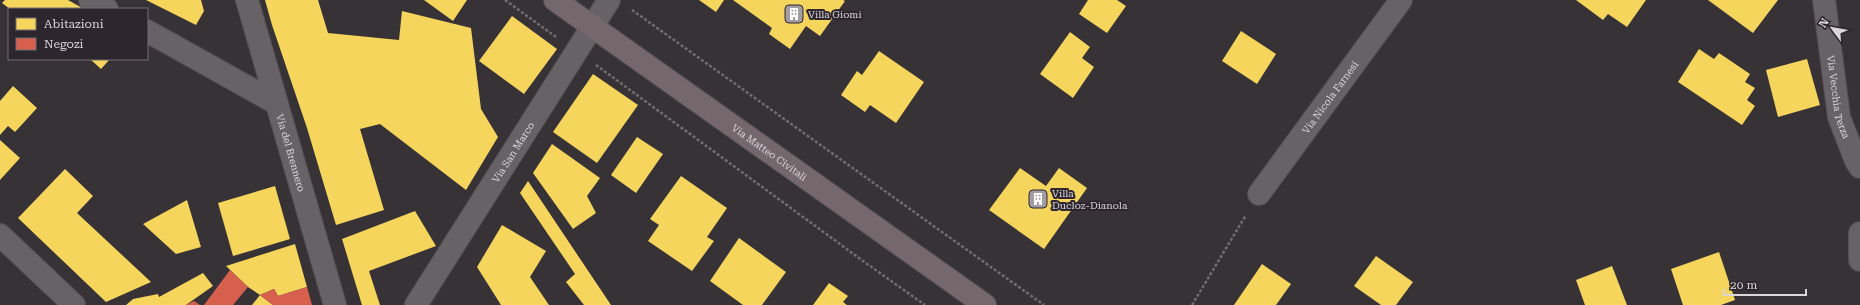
<svg xmlns="http://www.w3.org/2000/svg" width="1860" height="305" font-family="'Roboto Serif',serif">
<style>
.homes{fill:#f6d55c}
.shops{fill:#d6604d}
.lines{fill:none;stroke-linecap:round;stroke-linejoin:round}
.minor-casing{stroke:#534f53;stroke-width:24}
.tertiary-casing{stroke:#534f53;stroke-width:24}
.primary-casing{stroke:#534f53;stroke-width:24}
.path{stroke:#706e70;stroke-width:2.5;stroke-dasharray:3 2;stroke-linecap:butt}
.minor{stroke:#666266;stroke-width:22}
.tertiary{stroke:#666266;stroke-width:22}
.primary{stroke:#74686c;stroke-width:22}
.labels{text-anchor:middle;stroke-width:4;stroke-linejoin:round;paint-order:stroke}
.poi-label{font-size:10px;fill:#dbd6dc;stroke:#2d262e;text-anchor:start}
.street-label{font-size:10px;fill:#dbd6dc;stroke:#2d262e}
</style>
<rect width="100%" height="100%" fill="#363236"/>
<!-- homes -->
<g class="homes">
<polygon points="5,0 68,0 84,9 10,9 2,3"/>
<polygon points="146,0 201,0 204,11 196,25"/>
<polygon points="265,0 318,0 328,33 399,40 402,11 471,28 481,109 498,137 466,190 380,124 360,129 384,210 336,225 307,128 272,25"/>
<polygon points="424,0 467,0 453,21"/>
<polygon points="699,0 724,0 716,12"/>
<polygon points="733,0 843,0 845,1 820,36 806,26 790,49 769,34 772,28"/>
<polygon points="1088,0 1117,0 1126,6 1107,33 1079,14"/>
<polygon points="1576,0 1646,0 1627,27 1608,14 1603,20"/>
<polygon points="1708,0 1778,0 1753,33"/>
<polygon points="512,16 557,49 524,94 479,61"/>
<polygon points="1241,31 1276,54 1257,84 1222,61"/>
<polygon points="1070,32 1090,47 1082,58 1094,67 1073,98 1040,74"/>
<polygon points="1699,49 1714,59 1719,53 1750,74 1745,82 1755,88 1747,100 1755,106 1742,125 1678,82"/>
<polygon points="879,51 924,82 896,123 870,105 865,112 841,95 857,71 862,75"/>
<polygon points="90,59 110,59 101,69"/>
<polygon points="1807,59 1820,105 1778,117 1766,70"/>
<polygon points="593,74 638,105 597,163 553,132"/>
<polygon points="13,86 37,108 15,132 8,126 0,135 0,101"/>
<polygon points="637,137 663,154 636,193 611,175"/>
<polygon points="0,140 20,158 0,180"/>
<polygon points="552,144 600,178 587,196 596,213 573,229 533,173"/>
<polygon points="1020,168 1046,186 1059,168 1087,188 1044,249 989,210"/>
<polygon points="65,169 93,196 77,213 151,282 106,302 18,218"/>
<polygon points="681,176 727,208 707,237 714,241 692,271 648,241 659,225 650,219"/>
<polygon points="528,181 611,305 584,305 566,282 575,274 520,193"/>
<polygon points="275,186 290,239 233,256 218,203"/>
<polygon points="187,200 201,247 176,254 143,224"/>
<polygon points="415,211 436,246 369,271 380,305 362,305 342,239"/>
<polygon points="502,225 546,251 530,277 549,305 501,305 477,267"/>
<polygon points="739,238 786,272 762,305 743,305 710,281"/>
<polygon points="295,244 307,287 278,296 274,289 260,295 248,287 226,266"/>
<polygon points="1719,252 1735,300 1721,305 1683,305 1671,269"/>
<polygon points="1376,256 1413,282 1396,305 1381,305 1354,286"/>
<polygon points="1262,264 1291,284 1276,305 1234,305"/>
<polygon points="1612,266 1627,305 1585,305 1576,280"/>
<polygon points="203,273 213,286 186,305 126,305 133,299 158,294 159,297"/>
<polygon points="829,283 848,296 843,302 847,305 813,305"/>
<polygon points="260,295 273,305 252,305"/>
</g>
<!-- shops -->
<g class="shops">
<polygon points="230,270 248,287 233,305 204,305"/>
<polygon points="307,287 312,305 273,305 260,295 274,289 278,296"/>
<polygon points="194,301 200,305 186,305"/>
</g>
<g class="lines">
<!-- minor casing -->
<g class="minor-casing">
<g id="minor">
<polyline points="90,0 107,9"/>
<path id="s1" d="M1824 0 1839 117 1856 161 1860 167"/>
<polyline points="147,31 276,103"/>
<path id="s2" d="M1259 194 1401 0"/>
<polyline points="1860,233 1860,260"/>
</g>
</g>
<!-- tertiary casing -->
<g class="tertiary-casing">
<g id="tertiary">
<path id="s3" d="M247 0 335 305"/>
<polyline points="0,235 74,305"/>
<path id="s4" d="M416 305 609 0"/>
</g>
</g>
<!-- primary casing -->
<g class="primary-casing">
<g id="primary">
<path id="s5" d="M555 0 985 305"/>
</g>
</g>
<!-- path -->
<g class="path">
<polyline points="505,0 556,37"/>
<polyline points="632,10 1044,305"/>
<polyline points="596,65 863,261 925,305"/>
<polyline points="1192,305 1246,215"/>
</g>
<!-- minor -->
<use href="#minor" class="minor"/>
<!-- tertiary -->
<use href="#tertiary" class="tertiary"/>
<!-- primary -->
<use href="#primary" class="primary"/>
</g>
<!-- icons -->
<defs>
<g id="building-square" transform="scale(1)"><rect x="-9" y="-9" width="18" height="18" rx="4" fill="#a19da2" stroke="#2d262e"/><path d="M-4-6H4V6H1V3H-1V6H-4ZM-2.5-4.3h1.7v1.8h-1.7ZM.8-4.3h1.7v1.8H.8ZM-2.5-1h1.7V.8h-1.7ZM.8-1h1.7V.8H.8Z" fill="#fff"/></g>
</defs>
<g fill-rule="evenodd">
<use href="#building-square" x="794" y="14"/>
<use href="#building-square" x="1038" y="199"/>
</g>
<g class="labels">
<!-- poi labels -->
<g class="poi-label">
<text x="808" y="18">Villa Giomi</text>
<text x="1052" y="197">Villa<tspan x="1052" dy="12">Ducloz-Dianola</tspan></text>
</g>
<!-- street labels -->
<g class="street-label">
<text dy="4" stroke="none"><textPath href="#s2" startOffset="120">Via Nicola Farnesi</textPath></text>
<text dy="4" stroke="none"><textPath href="#s1" startOffset="98">Via Vecchia Terza</textPath></text>
<text dy="4" stroke="none"><textPath href="#s5" startOffset="263">Via Matteo Civitali</textPath></text>
<text dy="4" stroke="none"><textPath href="#s3" startOffset="159">Via del Brennero</textPath></text>
<text dy="4" stroke="none"><textPath href="#s4" startOffset="181">Via San Marco</textPath></text>
</g>
</g>
<!-- legend -->
<rect x="8" y="8" width="140" height="52" fill="#2d262e" stroke="#736c74"/>
<rect x="16" y="18" width="20" height="12" fill="#f6d55c" stroke="#736c74"/>
<text x="44" y="28" font-size="12" fill="#dbd6dc">Abitazioni</text>
<rect x="16" y="38" width="20" height="12" fill="#d6604d" stroke="#736c74"/>
<text x="44" y="48" font-size="12" fill="#dbd6dc">Negozi</text>
<!-- north arrow -->
<g transform="translate(1832 28) rotate(302)" stroke="#2d262e" stroke-width="3" paint-order="stroke">
<path d="M0-3L7 15L0 10L-7 15Z" fill="#dbd6dc"/>
<text y="-6" font-size="11" font-weight="bold" text-anchor="middle" fill="#dbd6dc">N</text>
</g>
<!-- scale -->
<path d="M1724 289v6h82v-6" fill="none" stroke="#dbd6dc" stroke-width="2"/>
<text x="1730" y="289" font-size="12" fill="#dbd6dc" stroke="#2d262e" stroke-width="3" paint-order="stroke">20 m</text>
</svg>
